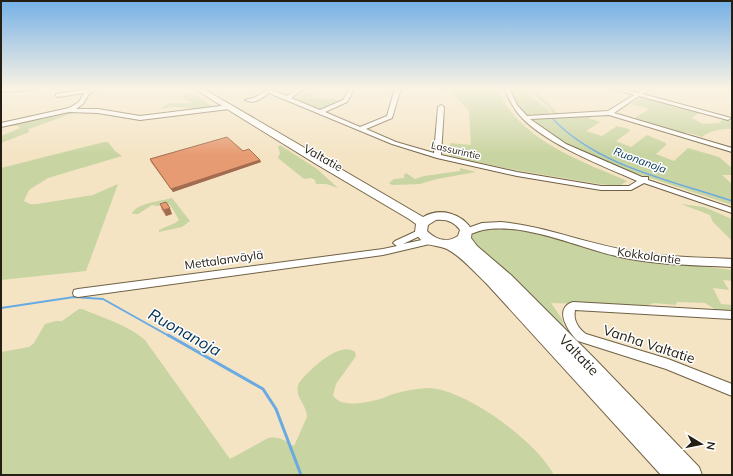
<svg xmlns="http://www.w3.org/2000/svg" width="733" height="476" font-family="Mulish,sans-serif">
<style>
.green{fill:#c8d4a1}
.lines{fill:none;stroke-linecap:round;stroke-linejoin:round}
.stream-far2{stroke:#69aae2;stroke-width:1.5}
.stream-far1{stroke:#69aae2;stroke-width:2}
.stream{stroke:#69aae2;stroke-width:3}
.minor-casing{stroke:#706145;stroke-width:2}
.major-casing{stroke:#706145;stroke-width:2}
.highway-casing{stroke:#706145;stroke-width:2}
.minor{fill:#fff;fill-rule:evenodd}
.major{fill:#fff;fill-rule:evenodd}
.highway{fill:#fff;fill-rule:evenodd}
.wall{fill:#c78562}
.shaded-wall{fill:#a26c50}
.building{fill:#e79b72;stroke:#a26c50}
.labels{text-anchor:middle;stroke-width:3;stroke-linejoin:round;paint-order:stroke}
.far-street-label{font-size:10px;fill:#241e13;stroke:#fff}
.far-water-label{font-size:11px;font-style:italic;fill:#003357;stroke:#fff}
.street-label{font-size:12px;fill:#241e13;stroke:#fff}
.near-street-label{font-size:14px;fill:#241e13;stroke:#fff}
.near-water-label{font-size:16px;font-style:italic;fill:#003357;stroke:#fff}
</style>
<rect width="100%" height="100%" fill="#f4e4c4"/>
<!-- green -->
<g class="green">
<path d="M442 88H499C501 94 503 100 506 105 533 145 585 163 627 181L619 186 599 184 504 168 451 156 450 143 471 145 469 111 454 95Z"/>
<path d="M508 88H525L536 100 549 110 550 114H553C552 109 533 94 527 88H532L555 110 558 115 528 116 518 108Z"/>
<path d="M188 92 193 93 214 108 190 110 195 108 172 107 161 109C169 99 181 105 192 103L191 102 185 100 182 97Z"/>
<polygon points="306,92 314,93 313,98 346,100 324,110 321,109 296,99"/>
<path d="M643 97 700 112 692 118 703 124 719 123 724 119 732 121V129C720 129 711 130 702 137L686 132 683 134 633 119 649 109 631 104Z"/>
<polygon points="68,112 76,112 32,128 28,129 29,132 27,133 1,143 1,136 20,128 18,126 4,126"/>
<polygon points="588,116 591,117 589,118 600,122 586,131 602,136 617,126 629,129 630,131 616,141 631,147 647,135 666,143 666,145 656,154 674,161 688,148 719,157 732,168 732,175 722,175 732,184 732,205 608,164 559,140 532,121 536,118"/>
<polygon points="104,142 108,142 115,151 122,156 48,178 29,190 24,201 30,204 37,204 93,195 118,184 86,271 1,280 1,168"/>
<polygon points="280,145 317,169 338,188 326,184 316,184 315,180 311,178 304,179 278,158 280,153 278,147"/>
<polygon points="460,168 476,172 437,179 420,184 392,185 389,183 394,179 404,178 404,175 406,173 415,179 424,176 460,171"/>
<path d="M172 198 190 221 182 227 159 232V230L161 229 175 223 179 220 171 206 168 204 157 206 152 205 138 214H132C135 203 162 201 172 198Z"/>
<polygon points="681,204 704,207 732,219 732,241 713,222 710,215"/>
<polygon points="494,228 517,229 684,264 732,270 732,281 723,280 729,290 713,288 721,304 732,305 732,312 718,311 705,303 677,302 676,305 654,303 645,306 551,303 562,319 565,329 475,247 470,237 473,233"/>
<path d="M79 309H82C103 318 128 325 145 340L230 459 268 438C280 436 285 441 294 446L307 417C307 404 293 397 299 383 308 371 340 340 355 352L356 356 336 384 333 395C339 408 365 403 376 400 382 399 387 396 393 394 403 391 416 389 426 388 464 387 537 442 554 475H1V352L29 347 34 343 45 324 56 321H62Z"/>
</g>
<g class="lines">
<!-- stream-far2 -->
<path class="stream-far2" d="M553 119C597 166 673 181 732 201"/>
<!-- stream-far1 -->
<polyline class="stream-far1" points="1,308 74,297 103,299 169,336"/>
<!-- stream -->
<polyline class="stream" points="168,335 263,389 276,409 301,475"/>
<!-- minor casing -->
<g class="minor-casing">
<g id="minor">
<polygon points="1,88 34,88 32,90 1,92"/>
<polygon points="91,88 97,88 89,94 83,104 76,109 98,109 140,116 229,105 232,107 229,109 140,120 98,113 69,112 1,127 1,123 69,108 79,102 84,93 58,97 56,96 56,94"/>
<path d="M267 88H273L272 90 287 96 300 88H306L291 98 320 110 343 100 350 88H355L347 102 325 112 360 127 387 116 395 88H401L392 118 366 129 396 142 434 153 438 107 441 105 444 107 441 155 517 172 601 186H629L637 181C603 166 549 145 523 119 514 110 509 99 504 88H509L517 105 527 116 608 111 634 95 611 88H619L638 93 645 88H651L643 94 731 118 728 120 639 96 614 113 732 148V152L609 115 530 119 566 144 642 177H648V180L732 208V213L644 183 631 190H601L517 176 437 158 392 144 269 93C262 98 254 105 245 100L254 98 267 90Z"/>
<polygon points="421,229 424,230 425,232 424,234 403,244 431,238 436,241 434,243 383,255 78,297 74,296 73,293 74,290 78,289 383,249 397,246 393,243 395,241"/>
<path d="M573 302 732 311V319L575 310C573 320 578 328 586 334L668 359 732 384V396L666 369 578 341C568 332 553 308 573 302Z"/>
</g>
</g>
<!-- major casing -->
<g class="major-casing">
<path id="major" d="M501 222C542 226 579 241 620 249 656 257 695 257 732 259V267C695 265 657 265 620 257 579 248 525 222 483 230 478 231 472 234 466 235L461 232 462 230 482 223Z"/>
</g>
<!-- highway casing -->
<g class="highway-casing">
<path id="highway" d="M193 88H202L423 217C440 207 462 213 472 230L471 238 477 246 511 275 596 360 699 467 702 475H661L486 283C474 272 462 257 447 249 433 243 425 249 415 232L416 224 409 219 316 164ZM436 220C445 219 454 221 460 230L458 236C447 243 436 240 427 231L428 225Z"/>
</g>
<!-- minor -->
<use href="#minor" class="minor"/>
<!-- major -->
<use href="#major" class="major"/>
<!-- highway -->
<use href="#highway" class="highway"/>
</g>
<!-- wall -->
<g class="wall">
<polygon points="243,151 260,160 261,162 173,192 151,162 150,159"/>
<polygon points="160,204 172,214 166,216 162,210"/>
</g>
<!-- shaded-wall -->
<g class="shaded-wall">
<polygon points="260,160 261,162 173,192 171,189"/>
<polygon points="170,208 172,214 166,216 164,210"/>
</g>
<!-- building -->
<g class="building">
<polygon points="227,137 243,151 249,149 260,160 171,189 150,159"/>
<polygon points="166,202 170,208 164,210 160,204"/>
</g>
<!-- sky -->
<linearGradient id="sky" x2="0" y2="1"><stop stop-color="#75b0e6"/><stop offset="0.57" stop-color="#faf3e4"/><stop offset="1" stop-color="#faf3e4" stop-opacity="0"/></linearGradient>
<rect width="733" height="155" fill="url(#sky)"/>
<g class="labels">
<!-- far-street labels -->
<g class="far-street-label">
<text transform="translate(456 150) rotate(13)" y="4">Lassurintie</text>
</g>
<!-- far-water labels -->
<g class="far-water-label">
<text transform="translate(640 160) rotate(20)" y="4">Ruonanoja</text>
</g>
<!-- street labels -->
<g class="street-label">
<text transform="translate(323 158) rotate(29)" y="4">Valtatie</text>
<text transform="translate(649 256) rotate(8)" y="4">Kokkolantie</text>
<text transform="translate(224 260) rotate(-8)" y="4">Mettalanväylä</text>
</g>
<!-- near-street labels -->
<g class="near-street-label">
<text transform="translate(649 344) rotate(18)" y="5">Vanha Valtatie</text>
<text transform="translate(579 355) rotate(46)" y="5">Valtatie</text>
</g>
<!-- near-water labels -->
<g class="near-water-label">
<text transform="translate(185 332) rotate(29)" y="6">Ruonanoja</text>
</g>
</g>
<!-- border -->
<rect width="733" height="476" fill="none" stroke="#241e13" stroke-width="4"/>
<!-- north arrow -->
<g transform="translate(701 444) rotate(100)" stroke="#ffffff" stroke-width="3" paint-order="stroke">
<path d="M0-3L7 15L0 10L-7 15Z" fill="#241e13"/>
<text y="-6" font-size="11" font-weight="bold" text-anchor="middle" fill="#241e13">N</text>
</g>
</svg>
